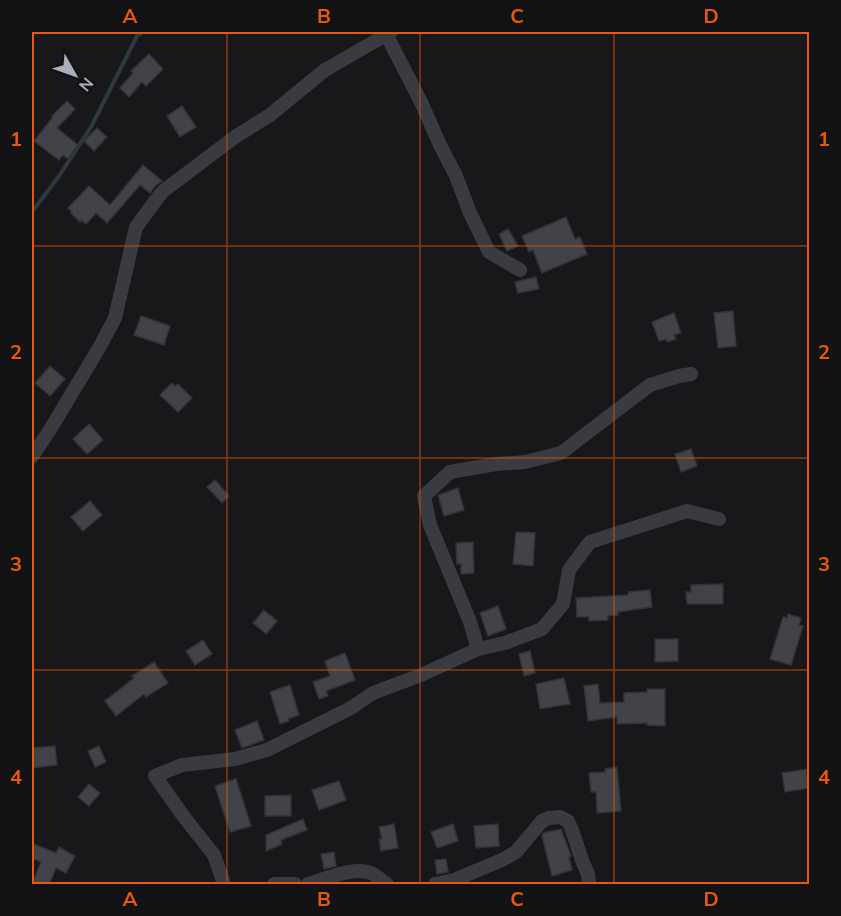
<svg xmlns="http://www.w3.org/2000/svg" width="841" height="916" font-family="Mulish,sans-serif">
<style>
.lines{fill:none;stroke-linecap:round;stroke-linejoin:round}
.stream{stroke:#2d3940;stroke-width:4}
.building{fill:#424348;stroke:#323237;stroke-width:1.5}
.minor{stroke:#393b40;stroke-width:14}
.grid{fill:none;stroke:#e8590c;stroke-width:1.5;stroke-opacity:0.55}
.neatline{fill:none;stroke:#e8590c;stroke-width:2}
.grid-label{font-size:20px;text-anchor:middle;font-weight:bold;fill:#e8590c}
</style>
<rect width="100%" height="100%" fill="#18181b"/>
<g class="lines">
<!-- stream -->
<polyline class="stream" points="32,212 59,176 91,127 137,36 143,32"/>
</g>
<!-- building -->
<g class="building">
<polygon points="149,54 163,69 146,86 142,82 129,97 120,88 133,73 131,71"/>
<polygon points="67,101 75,109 57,128 78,145 68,159 63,155 59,160 34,141 53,117 52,116"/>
<polygon points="182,106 196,127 180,137 167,116"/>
<polygon points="97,128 107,137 94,151 84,141"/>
<polygon points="143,165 162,181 155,186 150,193 140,185 107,223 96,213 86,224 81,220 80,222 71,213 72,212 68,208 89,186 110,205"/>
<polygon points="566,217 575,239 580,237 587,254 542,273 533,250 529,252 522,236"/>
<polygon points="508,229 518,246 507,251 499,234"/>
<polygon points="536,277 539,289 518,293 515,282"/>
<polygon points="733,311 736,346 718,348 714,313"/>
<polygon points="674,313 681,333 674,335 676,339 667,342 666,339 659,341 652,322"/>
<polygon points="141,316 170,326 164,345 134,335"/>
<polygon points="50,366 65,379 50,396 35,383"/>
<polygon points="172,383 175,386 178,384 192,398 178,412 160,395"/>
<polygon points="89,424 103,440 87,454 73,439"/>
<polygon points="691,449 697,466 681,472 675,454"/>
<polygon points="215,480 229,496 222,503 207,487"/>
<polygon points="458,488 464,510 444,516 438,495"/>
<polygon points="90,501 102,515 83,531 71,517"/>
<polygon points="516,532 535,533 533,566 513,564"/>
<polygon points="473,542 474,573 461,574 461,564 457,564 456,543"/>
<polygon points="723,584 723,604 687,604 686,592 691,592 691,585"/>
<polygon points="650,590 652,607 618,612 618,615 608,616 608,620 589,621 589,617 577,617 576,598 628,595 628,592"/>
<polygon points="498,606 506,629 488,636 480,613"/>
<polygon points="264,610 277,621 266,634 253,623"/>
<polygon points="788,614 801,618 799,625 803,626 791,665 770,659 783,617 787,618"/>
<polygon points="655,639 678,639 678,661 655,662"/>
<polygon points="203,640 212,654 195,665 186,651"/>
<polygon points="530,651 535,673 524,676 519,654"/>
<polygon points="345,653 355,680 326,691 328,696 319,699 313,682 330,676 325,661"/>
<polygon points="154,662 168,683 146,697 144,694 116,716 105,701 134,678 132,676"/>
<polygon points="564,678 570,704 540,709 536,684"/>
<polygon points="598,684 600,703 624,702 624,693 647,692 647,689 665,689 665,726 647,725 647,723 617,724 617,717 588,721 584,686"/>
<polygon points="290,685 299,715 288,719 289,721 280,724 270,692"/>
<polygon points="257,721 264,740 242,748 235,730"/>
<polygon points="55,746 57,765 32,768 32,748"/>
<polygon points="99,746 106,762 95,767 88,751"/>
<polygon points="617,767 621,811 597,813 596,792 591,792 589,773 605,772 605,769"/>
<polygon points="806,769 809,788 785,792 782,773"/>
<polygon points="236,779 251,826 230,832 215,786"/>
<polygon points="339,781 346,800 319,810 312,790"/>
<polygon points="89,784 100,793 89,806 78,797"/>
<polygon points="291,795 291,816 265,816 265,796"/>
<polygon points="303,819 307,830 281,840 282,844 266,851 266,835"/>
<polygon points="394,824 398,848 381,851 379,839 382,839 379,827"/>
<polygon points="453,824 458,841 437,848 431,832"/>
<polygon points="498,824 499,846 476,848 474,826"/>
<polygon points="561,829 571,856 569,857 572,870 552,876 542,836 543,833"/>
<polygon points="34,844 56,853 59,847 75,856 66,873 56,868 49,885 32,885 41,862 32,858 32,852"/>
<polygon points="334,852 336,866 324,869 321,854"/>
<polygon points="446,859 448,872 437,874 435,860"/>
</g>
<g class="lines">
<!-- minor -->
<g class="minor">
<polyline points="386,34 421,102 440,145 456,176 470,213 489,252 520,270"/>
<polyline points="32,457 51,428 99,348 115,318 136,227 162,192 235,137 270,115 325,70 391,32"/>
<polyline points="478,649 470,622 430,525 424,496 450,472 496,464 525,462 561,453 650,385 679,376 691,374"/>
<polyline points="224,884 214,855 184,817 155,776 182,765 235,759 267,750 351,708 373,693 421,675 478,649 505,643 542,629 563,604 569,570 590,542 687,511 719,519"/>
<polyline points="274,884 295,884"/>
<path d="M308 884C327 879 356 864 375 875 379 878 383 882 387 884"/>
<polyline points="435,884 454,880 502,860 516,852 542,821 549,818 560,817 568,821 572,830 583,863 588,874 589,884"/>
</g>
</g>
<!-- grid -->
<path class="grid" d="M227 32V884M420 32V884M614 32V884M32 246H810M32 458H810M32 670H810"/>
<!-- border -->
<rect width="841" height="916" fill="none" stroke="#131316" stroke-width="66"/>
<!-- north arrow -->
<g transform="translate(75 75) rotate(130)" stroke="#131316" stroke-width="4.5" paint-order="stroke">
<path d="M0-4.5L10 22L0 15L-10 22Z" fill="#a9b0bb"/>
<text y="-9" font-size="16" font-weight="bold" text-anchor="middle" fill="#a9b0bb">N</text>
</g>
<rect x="33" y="33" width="775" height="850" class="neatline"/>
<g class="grid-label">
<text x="130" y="23">A</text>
<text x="324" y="23">B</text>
<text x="517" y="23">C</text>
<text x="711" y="23">D</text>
<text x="16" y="146">1</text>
<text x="824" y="146">1</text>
<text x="16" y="359">2</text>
<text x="824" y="359">2</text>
<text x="16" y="571">3</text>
<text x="824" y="571">3</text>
<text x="16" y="784">4</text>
<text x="824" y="784">4</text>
<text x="130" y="906">A</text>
<text x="324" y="906">B</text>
<text x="517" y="906">C</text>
<text x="711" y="906">D</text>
</g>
</svg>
